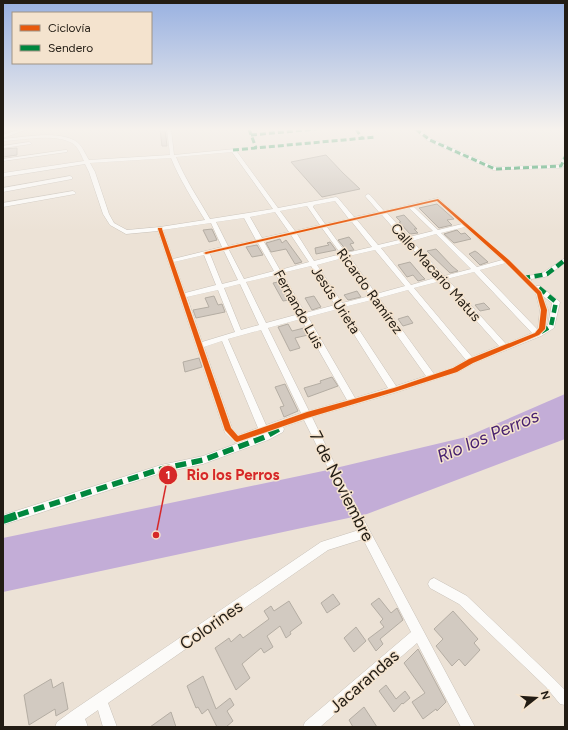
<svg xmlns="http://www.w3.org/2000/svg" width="568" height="730" font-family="Figtree,sans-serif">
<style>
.water{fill:#c3add7}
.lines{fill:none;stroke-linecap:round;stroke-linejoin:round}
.canal{fill:#c3add7;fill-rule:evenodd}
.building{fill:#d2cac1;stroke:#b4ada3}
.minor-casing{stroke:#c8c1b8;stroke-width:1}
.minor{fill:#fcfbf9;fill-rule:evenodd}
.quiet-far3{stroke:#00873e;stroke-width:3;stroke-dasharray:6 3;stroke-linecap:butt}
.quiet-far2{stroke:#00873e;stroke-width:4.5;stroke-dasharray:8 4.5;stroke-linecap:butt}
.quiet-far1{stroke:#00873e;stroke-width:5.5;stroke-dasharray:11 5.5;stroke-linecap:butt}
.quiet{stroke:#00873e;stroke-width:8;stroke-dasharray:14 8;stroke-linecap:butt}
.cycleway-casing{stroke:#f4e3ce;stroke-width:2}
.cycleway{fill:#e8590c;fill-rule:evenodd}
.labels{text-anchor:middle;stroke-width:3;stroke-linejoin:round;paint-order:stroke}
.street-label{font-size:14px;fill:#221c14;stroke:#f4e3ce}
.near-street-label{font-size:17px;fill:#221c14;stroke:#f4e3ce}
.near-water-label{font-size:18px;font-style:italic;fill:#482170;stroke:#f4e3ce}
.leader{fill:none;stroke:#d62828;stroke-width:1.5}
.callout-dot{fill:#d62828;stroke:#f4e3ce;stroke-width:1.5}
.mark-label{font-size:12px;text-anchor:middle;font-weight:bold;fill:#fff}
.callout-label{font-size:15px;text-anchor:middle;font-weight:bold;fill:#d62828;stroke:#f4e3ce;stroke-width:3;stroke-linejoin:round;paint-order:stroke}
</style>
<rect width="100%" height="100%" fill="#ece2d6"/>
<!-- water -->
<polygon class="water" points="565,394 565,439 367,514 3,592 3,538 323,471 466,437"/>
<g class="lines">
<!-- canal -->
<polygon class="canal" points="6,129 14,129 3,134 3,130"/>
</g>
<!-- building -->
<g class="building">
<polygon points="160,129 165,129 167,146 162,146"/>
<polygon points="17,148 17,155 3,157 3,149"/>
<polygon points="326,155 343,173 360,189 322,197 291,162"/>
<polygon points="437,204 454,219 447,220 452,225 439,228 419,208"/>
<polygon points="404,215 417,229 414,229 418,233 410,234 399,222 401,222 396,217"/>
<polygon points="212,229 217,240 209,242 203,230"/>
<polygon points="457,230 461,234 465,233 471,239 454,243 444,234"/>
<polygon points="349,237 354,243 350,244 354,250 347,251 338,240"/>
<polygon points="280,239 282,243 286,240 302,262 295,264 286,249 271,252 266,243"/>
<polygon points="330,242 336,250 316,254 315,248 329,245 327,243"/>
<polygon points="257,245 263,255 252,257 246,247"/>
<polygon points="436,249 452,266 458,271 450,273 427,251"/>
<polygon points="475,251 478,253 488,262 480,265 469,254"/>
<polygon points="410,262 421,275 425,279 418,281 413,275 407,277 398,265"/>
<polygon points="278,282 289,300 283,301 273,283"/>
<polygon points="357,291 361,297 348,300 344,295"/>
<polygon points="214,296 218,305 222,304 225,312 196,318 193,310 209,307 205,298"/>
<polygon points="314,296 321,307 312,310 305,298"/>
<polygon points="484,303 490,309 480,311 475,305"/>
<polygon points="408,316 413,323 403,326 398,319"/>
<polygon points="288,324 292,331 304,328 308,335 295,338 300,348 290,351 278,327"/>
<polygon points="199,358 202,367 185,372 183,362"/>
<polygon points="332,377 338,386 308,397 304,388 321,383 320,381"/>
<polygon points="285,384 298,411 284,417 280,407 284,406 275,387"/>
<polygon points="333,594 340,604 327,613 321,603"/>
<polygon points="379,598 391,613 397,608 403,620 380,639 383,644 376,651 368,639 384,627 380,622 383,619 371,604"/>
<polygon points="289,601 302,623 290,632 291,634 286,638 280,626 267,636 273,647 264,653 261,648 242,664 250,678 236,690 215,648 229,638 231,642 240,634 243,638 269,619 264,611 271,606 274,611"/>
<polygon points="453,611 478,639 474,643 480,650 465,666 459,659 452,666 436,646 443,639 434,629"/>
<polygon points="356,627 366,641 354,652 344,638"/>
<polygon points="418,649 446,702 437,711 436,709 423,719 412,702 425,693 404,663"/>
<polygon points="203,676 216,709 230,698 234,705 227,711 233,721 226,727 217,727 208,709 202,714 198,707 196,708 187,686"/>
<polygon points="51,679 53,688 63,682 68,709 56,716 55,709 29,725 24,695"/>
<polygon points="386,685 396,699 405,691 410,698 403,704 402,703 394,712 379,691"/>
<polygon points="364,707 377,727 353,727 349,720"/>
<polygon points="171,712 176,727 150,727"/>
</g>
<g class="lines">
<!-- minor casing -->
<g class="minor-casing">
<g id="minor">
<polygon points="21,129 28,129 3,138 3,135"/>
<path d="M167 129H171L174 155 235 149 278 208 336 197 338 198 354 217 379 212 365 196 368 194 370 195 384 211 438 198 509 260 526 276 541 274 565 258V263L545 277 531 279V281L536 286H540L560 302 554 328 541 336 474 363 458 372 394 393 312 417 342 479 475 727H461L417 643 320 727H303L305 722 411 632 363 539 328 550 108 703 117 727H103L98 710 85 719 88 727H55L57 722 72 711 321 542 359 530 304 420 283 427 284 429 283 432 268 440 203 464 161 473 3 525V515L161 465 203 456 260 435 237 443 234 442 225 433 158 231 126 234 110 225 103 214 89 172 85 164 3 177V173L84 161C81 155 78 146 72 143 54 133 23 140 3 141V139C22 137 61 130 77 142 83 147 85 154 89 160L170 155ZM232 152 273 209 210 219C198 198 185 179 176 157ZM171 158C180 180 193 200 205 220L160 227 127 230 114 223 109 214 95 172 90 163ZM335 201 349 219 325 224 313 207 314 205ZM437 202 462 224 438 230 414 207ZM307 206 320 225 295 231 280 211ZM409 208 433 231 409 237 387 213ZM275 212 289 232 262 238 250 217ZM382 215 403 239 378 245 357 220ZM244 218 256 240 228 246 216 222ZM352 222 372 247 346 253 327 227ZM211 223 222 247 173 259 163 230ZM465 227 502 260 477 267 441 233ZM322 228 341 254 314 261 297 234ZM436 234 471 269 444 276 412 241ZM291 235 309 262 280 270 264 242ZM406 242 438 277 411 285 381 248ZM258 243 274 271 244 279 229 250ZM375 250 405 286 376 294 349 256ZM224 251 238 280 222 284 210 254ZM204 255 216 285 185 293 174 262ZM343 258 370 296 342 303 317 265ZM506 263 536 294 540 310 538 328 537 329 480 270ZM311 266 335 305 305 313 282 273ZM474 272 532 333 506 344 447 279ZM276 275 299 314 266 323 246 282ZM441 281 499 346 472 357 414 288ZM240 284 259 325 241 330 224 288ZM218 290 235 332 202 342 187 297ZM408 290 466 360 452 368 434 374 379 298ZM543 296 552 303 548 325 546 326 548 310ZM372 300 426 376 396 386 344 307ZM338 309 388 388 355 398 308 317ZM301 319 347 400 309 411 268 328ZM261 330 301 413 266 425 228 339ZM222 341 258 428 239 435 232 428 204 347Z"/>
<polygon points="414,129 419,129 432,139 496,167 559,165 563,157 565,156 565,163 563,167 561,168 493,170 428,141"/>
<polygon points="29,142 31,143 31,144 3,148 3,146"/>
<polygon points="65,150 67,150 67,152 3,161 3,159"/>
<polygon points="70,176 72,177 72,179 3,192 3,188"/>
<polygon points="73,191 76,193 75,194 3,207 3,203"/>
<polygon points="434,578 467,596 554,679 565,690 565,705 560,704 546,687 459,604 430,588 428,584 430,580"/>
</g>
</g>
<!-- minor -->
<use href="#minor" class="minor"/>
<!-- quiet-far3 -->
<g class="quiet-far3">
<polyline points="249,129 256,148"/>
<polyline points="356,129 362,138"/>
<polyline points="416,129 430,140 495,169 561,166 565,157"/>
<polyline points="251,135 316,129"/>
<polyline points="233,150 376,137"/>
</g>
<!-- quiet-far2 -->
<g class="quiet-far2">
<polyline points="527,280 525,278 547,274 565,260"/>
<polyline points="539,288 556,302 551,326 541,332"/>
</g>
<!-- quiet-far1 -->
<polyline class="quiet-far1" points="18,515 161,469 203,460 265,437 279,429"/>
<!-- quiet -->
<polyline class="quiet" points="3,520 21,514"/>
<!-- cycleway casing -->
<g class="cycleway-casing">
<polygon id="cycleway" points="438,199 509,260 541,292 547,310 545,329 539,335 473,363 457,372 394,392 307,418 237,442 235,441 225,430 158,229 158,228 162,228 162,229 231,428 238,436 307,412 394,388 453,368 469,359 535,333 539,328 541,310 537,294 505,262 437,201 206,254 204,253 206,252"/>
</g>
<!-- cycleway -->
<use href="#cycleway" class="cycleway"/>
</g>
<!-- sky -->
<linearGradient id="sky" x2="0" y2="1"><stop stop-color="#99b1e1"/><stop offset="0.56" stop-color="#f6f2ed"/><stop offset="1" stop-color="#f6f2ed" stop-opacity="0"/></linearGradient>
<rect width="568" height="231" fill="url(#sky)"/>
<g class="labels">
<!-- street labels -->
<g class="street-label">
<text transform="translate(436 272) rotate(48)" y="5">Calle Macario Matus</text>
<text transform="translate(370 291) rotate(54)" y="5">Ricardo Ramírez</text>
<text transform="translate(336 300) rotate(57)" y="5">Jesús Urieta</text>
<text transform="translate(299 309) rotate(61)" y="5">Fernando Luis</text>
</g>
<!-- near-street labels -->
<g class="near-street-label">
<text transform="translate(342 486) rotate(63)" y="6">7 de Noviembre</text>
<text transform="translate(211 625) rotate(-35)" y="6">Colorines</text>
<text transform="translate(364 681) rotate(-41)" y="6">Jacarandas</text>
</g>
<!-- near-water labels -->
<g class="near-water-label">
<text transform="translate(488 436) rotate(-23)" y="6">Rio los Perros</text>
</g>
</g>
<!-- callouts -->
<path class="leader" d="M156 535L168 475"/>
<g class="callout-dot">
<circle cx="156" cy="535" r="4"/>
<circle cx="168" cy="475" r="10"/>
</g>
<g class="mark-label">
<text x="168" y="479">1</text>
</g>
<g class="callout-label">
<text x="233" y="480">Rio los Perros</text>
</g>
<!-- border -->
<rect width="568" height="730" fill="none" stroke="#221c14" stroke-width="8"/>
<!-- legend -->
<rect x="12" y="12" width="140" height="52" fill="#f4e3ce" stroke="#a09384"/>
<rect x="20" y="25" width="20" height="6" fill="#e8590c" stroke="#a09384"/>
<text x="48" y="32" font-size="12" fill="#221c14">Ciclovía</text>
<rect x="20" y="45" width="20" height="6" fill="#00873e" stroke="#a09384"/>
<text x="48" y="52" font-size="12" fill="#221c14">Sendero</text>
<!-- north arrow -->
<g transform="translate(536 698) rotate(73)" stroke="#f4e3ce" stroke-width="3" paint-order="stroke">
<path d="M0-3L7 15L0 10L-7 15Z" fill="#221c14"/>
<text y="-6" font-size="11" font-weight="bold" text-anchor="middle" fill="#221c14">N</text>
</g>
</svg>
